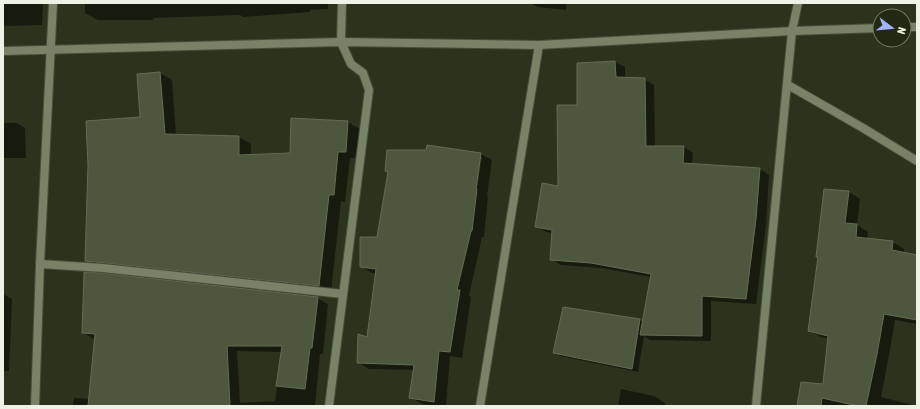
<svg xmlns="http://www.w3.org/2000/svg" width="920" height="409" font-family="'Asap Condensed',sans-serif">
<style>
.shadow{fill:#0007;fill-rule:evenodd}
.building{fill:#4d573e;stroke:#646d54}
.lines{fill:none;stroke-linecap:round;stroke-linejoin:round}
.street-casing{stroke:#464e38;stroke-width:10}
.street{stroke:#788267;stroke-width:8}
</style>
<rect width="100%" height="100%" fill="#2b331c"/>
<!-- shadow -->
<g class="shadow">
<polygon points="3,3 43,3 42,25 5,26 3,25"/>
<polygon points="85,3 328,3 328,9 310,10 310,12 243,17 240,15 153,18 153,20 98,20 85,13"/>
<polygon points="530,3 567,3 566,10 538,7"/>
<polygon points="615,62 625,67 625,79 644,79 654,85 655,147 684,147 693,153 692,164 760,169 769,175 766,225 756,304 711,301 711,341 650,340 644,336 638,372 560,356 554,353 640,320 643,322 651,277 601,268 561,265 551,259 553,233 546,232 536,226 559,187 578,106 578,64"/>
<polygon points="160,73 172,80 176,135 239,137 251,144 251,156 291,154 348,122 360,129 357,158 350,158 345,202 341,201 331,292 98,268 86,261 141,118 138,75"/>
<polygon points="3,123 17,123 25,128 26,158 3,158"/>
<path d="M481 154 492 160 487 196 488 197 484 237H482L469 296 471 297 462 358 450 356 446 406H436L422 404 410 397 414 370 369 369 358 362 368 338 376 273H372L361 266 378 238ZM480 157H482L476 194H474Z"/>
<polygon points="849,192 860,199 857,225 868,232 867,239 893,242 904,249 904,253 917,256 917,324 895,320 888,361 881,397 917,406 801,406 824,385 829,339 821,337 809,331"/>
<polygon points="3,294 12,299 9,371 3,371"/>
<path d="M317 298 328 304 323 354H320L315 406H73L74 398 90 399 96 339H94L83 333ZM237 351 282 352 275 401 240 403Z"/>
<polygon points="621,389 654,396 665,403 665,406 618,406"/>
</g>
<!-- building -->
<g class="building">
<polygon points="615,61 616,77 645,78 646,146 684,146 683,163 760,168 756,219 746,299 702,296 702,336 640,335 651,274 591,263 550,260 552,230 535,227 542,183 558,186 557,105 577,105 577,63"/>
<polygon points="160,72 165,134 239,136 239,155 290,153 291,118 348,121 346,152 338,152 334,195 329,195 319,286 104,263 85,261 88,165 86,121 140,117 137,74"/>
<polygon points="427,145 481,153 476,189 477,189 472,231 471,231 457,290 460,290 450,352 439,351 434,402 409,398 414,365 357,363 358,334 367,337 376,269 360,267 360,237 377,237 388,172 385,171 387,150 426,150"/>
<polygon points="824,189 849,191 845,223 857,224 856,237 893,241 892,250 917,255 917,320 884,314 877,354 866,406 858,406 822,398 821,406 797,406 801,382 823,384 828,336 808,331 818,257 816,257"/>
<polygon points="84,272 103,273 318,297 312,348 310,348 305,389 276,386 282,346 227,346 230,406 88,406 95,334 82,333"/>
<polygon points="563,307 640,319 632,369 553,353"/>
</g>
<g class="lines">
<!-- street casing -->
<g class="street-casing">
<g id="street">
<polyline points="904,27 917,27"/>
<polyline points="3,51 341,42 539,45 792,31 880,28"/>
<polyline points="788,85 863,128 917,161"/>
<polyline points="40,264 103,268 343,294"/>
<polyline points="35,406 40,264 53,3"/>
<polyline points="329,406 369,90 363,73 351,64 341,42 342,3"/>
<polyline points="480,406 539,45"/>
<polyline points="756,406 792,31 798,3"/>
</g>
</g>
<!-- street -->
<use href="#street" class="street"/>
</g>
<!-- border -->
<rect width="920" height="409" fill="none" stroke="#edf3e4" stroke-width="8"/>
<!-- north arrow -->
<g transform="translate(892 28) rotate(106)"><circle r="19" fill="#212912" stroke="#737a66"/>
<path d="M0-3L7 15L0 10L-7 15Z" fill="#a2b2fd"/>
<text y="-6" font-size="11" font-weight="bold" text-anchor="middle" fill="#edf3e4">N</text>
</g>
</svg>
